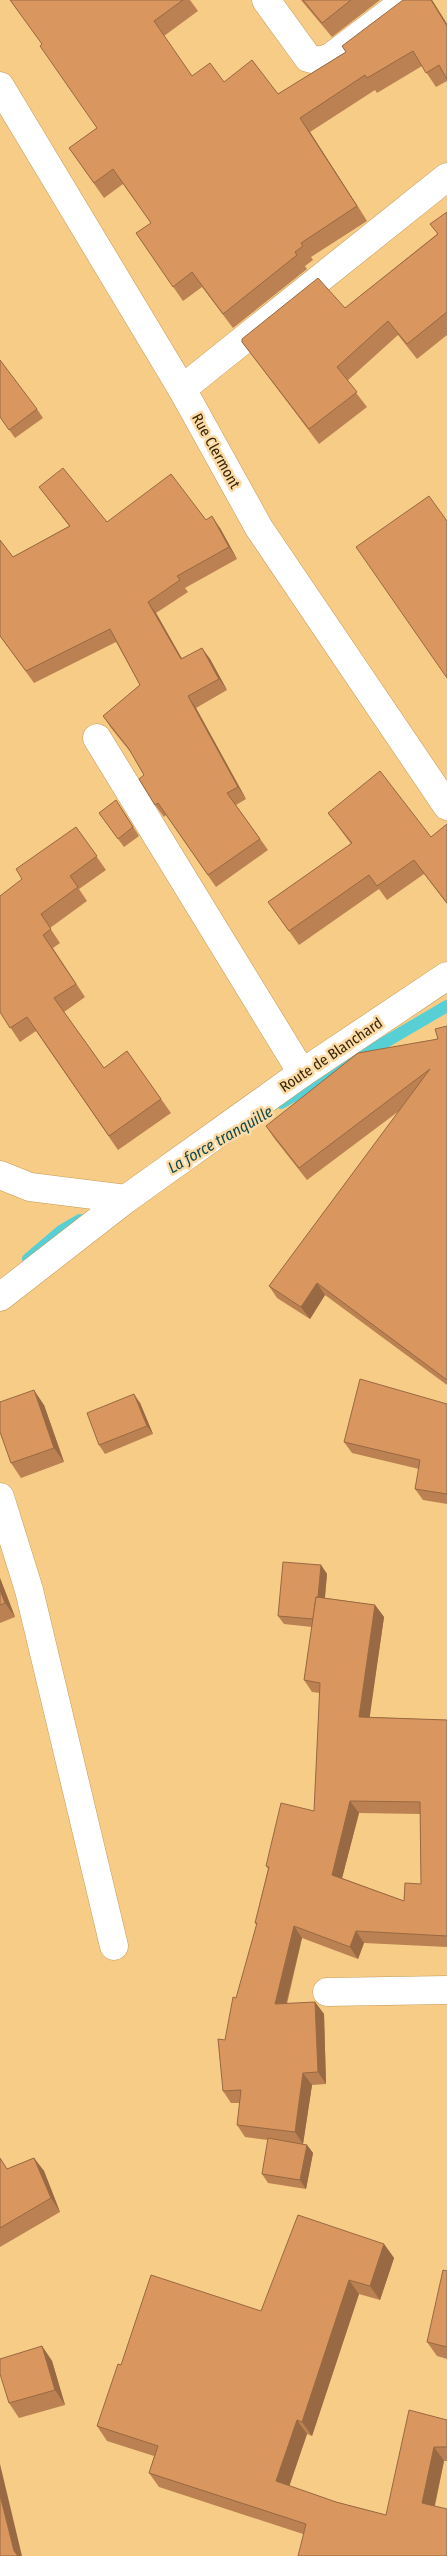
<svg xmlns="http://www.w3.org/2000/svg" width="447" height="2556" font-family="'Fira Sans Condensed',sans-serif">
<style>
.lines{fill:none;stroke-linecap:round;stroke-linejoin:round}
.stream{stroke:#57d0d5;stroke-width:12}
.minor-casing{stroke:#c39a56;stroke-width:29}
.minor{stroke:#fff;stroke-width:28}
.wall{fill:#bb8152;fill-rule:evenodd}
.shaded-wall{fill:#986942}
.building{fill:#d9965f;stroke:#986942;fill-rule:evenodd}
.labels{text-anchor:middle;stroke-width:5;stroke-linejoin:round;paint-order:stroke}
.street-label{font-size:15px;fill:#372608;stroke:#fddba5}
.water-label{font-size:16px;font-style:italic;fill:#134a4c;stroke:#fddba5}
</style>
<rect width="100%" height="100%" fill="#f7cc87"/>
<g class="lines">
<!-- stream -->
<g class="stream">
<polyline points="281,1103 447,1006"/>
<polyline points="28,1259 61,1231 80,1220"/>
</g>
<!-- minor casing -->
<g class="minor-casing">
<g id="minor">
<polyline points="266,0 308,58 320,61 331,57 406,0"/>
<polyline points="0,86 182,389 259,528 447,806"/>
<polyline points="182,389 447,177"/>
<polyline points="97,738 302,1073"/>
<polyline points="0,1175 30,1187 126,1199"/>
<polyline points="0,1297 126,1199 302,1073 447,976"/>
<polyline points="0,1497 29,1590 114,1946"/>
<polyline points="327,1992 447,1990"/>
</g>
</g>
<!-- minor -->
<use href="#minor" class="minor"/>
</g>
<!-- wall -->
<g class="wall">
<polygon points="10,0 190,0 198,11 164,36 192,76 224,82 278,94 346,52 342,46 432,0 447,24 447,81 436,87 422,66 377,93 375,90 310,132 367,221 311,257 313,260 305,266 307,269 233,328 202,287 183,301 136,233 151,223 123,184 104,198 69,148 97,128 42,44"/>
<polygon points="301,0 380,0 332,37"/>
<polygon points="447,212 447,335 417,359 398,335 347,381 367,407 319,444 242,342 345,308 437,234"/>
<polygon points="37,409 43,418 15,438 0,417"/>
<polygon points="39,487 107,522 206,520 220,528 237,559 185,588 188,592 156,613 182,659 202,648 210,659 227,690 196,708 246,799 236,805 268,850 216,887 166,815 164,817 155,805 144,775 132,754 111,728 103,716 140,685 116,642 34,683 0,636 13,557 69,526"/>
<polygon points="122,809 139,836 124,847 99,813"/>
<polygon points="328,813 431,837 447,824 447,904 424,874 387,900 379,889 299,945 268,902 351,844"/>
<polygon points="76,827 106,870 79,889 87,901 50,928 60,943 53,948 85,997 64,1012 104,1068 127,1051 171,1113 118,1150 36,1031 20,1042 0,1012 22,879"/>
<polygon points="447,1026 447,1385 325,1295 310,1319 277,1298 269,1286 399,1111 307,1180 274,1138 266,1126 438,1039"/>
<polygon points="140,1403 153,1434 105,1454 99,1445"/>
<polygon points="447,1404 447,1504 423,1500 415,1489 419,1469 352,1453 344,1442"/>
<polygon points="44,1405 64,1462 21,1478 11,1463"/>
<path d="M321 1565 327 1574 325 1598 375 1605 384 1617 369 1717 447 1720V1947L364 1943 358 1959 302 1938 287 2004 315 2002 324 2014 326 2084 312 2085 303 2144 307 2145 313 2153 306 2189 268 2183 262 2174 268 2140 245 2137 237 2125 240 2103H231L223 2091 225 2040 257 1925 255 1923 268 1869 266 1866 314 1811 320 1693 312 1692 304 1680 312 1627 284 1624 278 1616ZM359 1813 420 1814 421 1884 404 1901 342 1878Z"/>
<polygon points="0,1578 15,1617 0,1623"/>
<polygon points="0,2158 7,2169 34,2158 44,2171 60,2212 0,2247"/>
<polygon points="384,2244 394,2258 380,2300 359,2294 312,2436 307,2434 289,2486 336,2502 386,2515 447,2420 447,2461 444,2461 435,2506 303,2534 159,2487 149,2473 154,2456 107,2441 97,2426 121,2365 261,2311"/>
<polygon points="447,2271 447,2359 437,2356 427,2342"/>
<polygon points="42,2346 52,2361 65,2405 19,2418 9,2403"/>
</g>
<!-- shaded-wall -->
<g class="shaded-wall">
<polygon points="431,0 432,0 447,24 447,26"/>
<polygon points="300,118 310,132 367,221 357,206"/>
<polygon points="212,516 220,528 237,559 229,547"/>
<polygon points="148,602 156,613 189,671 181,659"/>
<polygon points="202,648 210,659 227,690 219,679"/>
<polygon points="188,696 196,708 246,799 238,787"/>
<polygon points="317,1283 325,1295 310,1319 301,1307"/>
<polygon points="34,1390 44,1405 64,1462 54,1448"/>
<polygon points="134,1394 140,1403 153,1434 147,1426"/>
<polygon points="321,1565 327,1574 322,1627 316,1619"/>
<polygon points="0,1578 15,1617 5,1603 0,1590"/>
<polygon points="375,1605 384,1617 368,1729 359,1717"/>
<polygon points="350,1801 359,1813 340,1886 332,1875"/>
<polygon points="294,1926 302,1938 283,2016 275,2004"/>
<polygon points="356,1931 364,1943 358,1959 350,1947"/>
<polygon points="315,2002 324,2014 326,2084 318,2072"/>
<polygon points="303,2073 312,2085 303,2144 295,2132"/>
<polygon points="307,2145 313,2153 306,2189 300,2180"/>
<polygon points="34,2158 44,2171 60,2212 51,2198"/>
<polygon points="384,2244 394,2258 380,2300 370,2286"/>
<polygon points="349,2280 359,2294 312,2436 302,2422"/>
<polygon points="42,2346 52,2361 65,2405 55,2390"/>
<polygon points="297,2420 307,2434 286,2496 276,2481"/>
<polygon points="434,2447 444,2461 432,2517 422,2503"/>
<polygon points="0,2464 22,2556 17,2556 14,2551 0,2495"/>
</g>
<!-- building -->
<g class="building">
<polygon points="10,0 183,0 154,21 192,76 210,63 224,82 252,60 278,94 346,52 342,46 403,0 431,0 447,26 447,79 439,65 426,73 413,51 367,78 365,75 300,118 357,206 301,243 303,246 295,252 297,255 223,314 192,272 173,287 136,233 151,223 113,169 94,183 69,148 97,128 40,46 42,44"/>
<polygon points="303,0 351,0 322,23"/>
<polygon points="447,212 447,312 407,344 388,321 337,367 357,392 309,429 242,342 242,339 318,278 345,308 438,234 430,224"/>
<polygon points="0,360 37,409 9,430 0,417"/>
<polygon points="63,468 107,522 171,474 206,520 212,516 229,547 177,576 180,580 148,602 181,659 202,648 219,679 188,696 238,787 227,793 260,839 208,875 158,803 155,805 139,779 144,775 129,749 103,716 140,685 110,629 26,671 0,636 0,540 13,557 70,526 39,487"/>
<polygon points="429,496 447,521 447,678 356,547"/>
<polygon points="380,771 431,837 447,824 447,903 414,860 377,886 369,875 289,931 268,902 352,843 328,813"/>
<polygon points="116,800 133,827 118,839 99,813"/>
<polygon points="76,827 97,856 70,876 78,887 41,914 51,929 43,935 76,984 54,998 104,1068 127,1051 161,1099 109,1136 27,1017 10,1028 0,1012 0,896 22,879 16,869"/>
<polygon points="447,1026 447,1380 317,1283 301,1307 269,1286 430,1069 299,1168 266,1126 358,1053 438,1039 435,1029"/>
<polygon points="360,1379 447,1404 447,1494 415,1489 420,1460 344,1442"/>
<polygon points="34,1390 54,1448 11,1463 0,1432 0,1402"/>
<polygon points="134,1394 147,1426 99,1445 87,1413"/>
<polygon points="283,1562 321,1565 318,1597 316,1597 313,1619 278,1616"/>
<polygon points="0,1590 5,1603 0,1605"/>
<path d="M316 1597 375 1605 359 1717 447 1720V1936L356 1931 350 1947 294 1926 275 2004 315 2002 318 2072 303 2073 295 2132 237 2125 241 2090 223 2091 218 2039 225 2040 233 1997 236 1998 257 1923H255L269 1867 266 1866 281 1803 314 1811 320 1683 304 1680ZM350 1801 420 1802 421 1884 405 1883 404 1901 332 1875Z"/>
<polygon points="268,2138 307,2145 300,2180 262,2174"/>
<polygon points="0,2158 7,2169 34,2158 51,2198 0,2228"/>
<polygon points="298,2215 384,2244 370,2286 349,2280 302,2422 297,2420 276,2481 336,2502 386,2515 409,2410 447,2420 447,2447 434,2447 422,2503 447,2509 447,2556 298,2556 306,2524 149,2473 158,2446 97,2426 118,2364 121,2365 151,2275 261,2311"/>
<polygon points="443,2270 447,2271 447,2347 427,2342"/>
<polygon points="42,2346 55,2390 9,2403 0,2374 0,2359"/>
<polygon points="0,2495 14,2551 18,2556 0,2556"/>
</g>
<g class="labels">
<!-- street labels -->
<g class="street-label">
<text transform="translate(216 451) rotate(61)" y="5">Rue Clermont</text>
<text transform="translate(331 1055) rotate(-34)" y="5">Route de Blanchard</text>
</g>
<!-- water labels -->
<g class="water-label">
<text transform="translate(220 1139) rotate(-30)" y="6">La force tranquille</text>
</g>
</g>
</svg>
